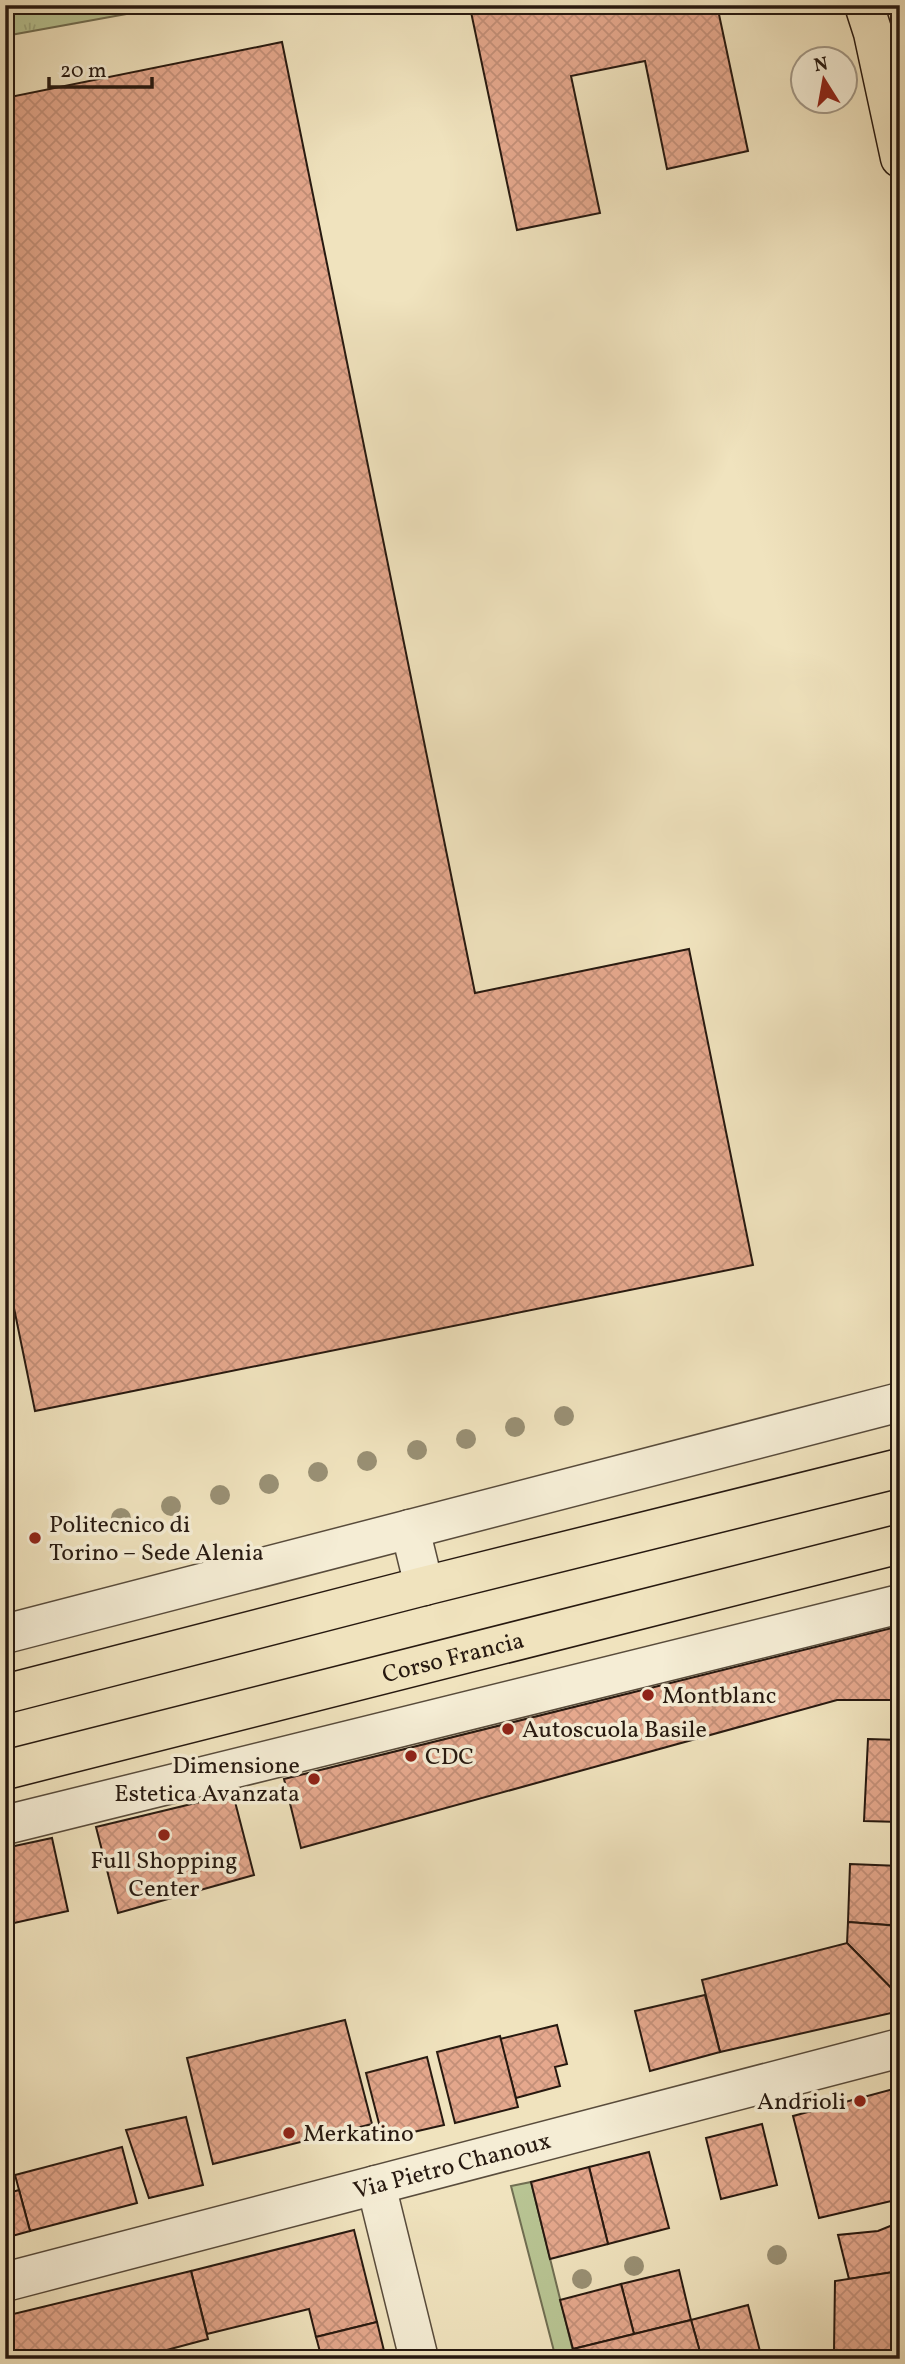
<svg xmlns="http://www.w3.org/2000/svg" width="905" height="2364" font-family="Vollkorn,serif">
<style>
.grass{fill:url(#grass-tufts);stroke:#706e52;stroke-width:2}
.garden{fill:#b8c493;stroke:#706e52;stroke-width:2}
.building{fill:url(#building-cross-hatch);stroke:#271910;stroke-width:2}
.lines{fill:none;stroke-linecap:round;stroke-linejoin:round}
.minor-casing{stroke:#594c3c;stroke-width:41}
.major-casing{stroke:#271910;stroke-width:41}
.minor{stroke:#f5edd5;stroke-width:38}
.major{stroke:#f0e3be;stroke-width:38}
.tree{fill:#999074}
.poi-dot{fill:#8f2418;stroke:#f5edd5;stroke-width:2.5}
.labels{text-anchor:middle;stroke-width:7;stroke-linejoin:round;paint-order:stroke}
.poi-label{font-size:24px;fill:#271910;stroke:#f5edd5;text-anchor:start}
.street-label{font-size:24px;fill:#271910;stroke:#f5edd5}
</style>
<defs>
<pattern id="grass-tufts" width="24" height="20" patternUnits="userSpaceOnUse" patternTransform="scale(1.75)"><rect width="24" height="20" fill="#b8c493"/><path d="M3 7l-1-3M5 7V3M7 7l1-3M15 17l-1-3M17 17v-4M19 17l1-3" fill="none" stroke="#9ea87e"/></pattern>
<pattern id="building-cross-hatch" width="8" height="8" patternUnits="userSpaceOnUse" patternTransform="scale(1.75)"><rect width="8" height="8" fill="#e5a88d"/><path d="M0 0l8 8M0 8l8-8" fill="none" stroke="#c49079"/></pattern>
</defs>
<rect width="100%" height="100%" fill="#f0e3be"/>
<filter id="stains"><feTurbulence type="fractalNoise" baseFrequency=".00286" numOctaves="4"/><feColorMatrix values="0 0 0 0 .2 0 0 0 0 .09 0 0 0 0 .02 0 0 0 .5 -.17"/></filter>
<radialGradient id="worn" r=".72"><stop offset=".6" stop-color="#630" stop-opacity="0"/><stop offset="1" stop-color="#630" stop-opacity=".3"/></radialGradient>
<!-- grass -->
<polygon class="grass" points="5,5 176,5 5,36"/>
<!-- garden -->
<polygon class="garden" points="531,2182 575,2359 556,2359 511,2186"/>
<!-- building -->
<g class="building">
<polygon points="501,5 717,5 748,151 667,169 645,61 571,76 600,213 517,230 471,12"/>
<polygon points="282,42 475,993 689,949 753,1265 35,1411 5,1264 5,98"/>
<polygon points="900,1626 900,1700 837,1700 301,1848 284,1779"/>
<polygon points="868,1739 900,1740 900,1822 864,1821"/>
<polygon points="233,1794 254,1875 118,1913 96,1827"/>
<polygon points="52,1838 68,1911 5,1925 5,1848"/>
<polygon points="850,1864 900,1866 900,1926 848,1922"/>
<polygon points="848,1922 900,1926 900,1997 847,1943"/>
<polygon points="847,1943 900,1997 900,2011 720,2052 702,1980"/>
<polygon points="705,1995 720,2052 650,2071 635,2011"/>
<polygon points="345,2020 372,2124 213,2164 187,2058"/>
<polygon points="557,2025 567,2064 555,2067 560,2086 516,2098 500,2039"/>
<polygon points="500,2036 518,2107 455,2123 437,2052"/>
<polygon points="427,2057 444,2125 383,2139 366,2073"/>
<polygon points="897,2088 900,2090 900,2199 819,2218 793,2116"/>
<polygon points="186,2117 203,2185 149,2198 126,2130"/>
<polygon points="762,2124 777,2185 721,2199 706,2138"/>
<polygon points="122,2147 137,2203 30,2231 15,2175"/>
<polygon points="649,2152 669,2228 608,2244 589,2167"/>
<polygon points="589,2167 608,2244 550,2259 531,2182"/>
<polygon points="19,2190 30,2231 5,2238 5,2194"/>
<polygon points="900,2222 900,2271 849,2279 838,2235 878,2231"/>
<polygon points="354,2230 377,2322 316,2337 309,2309 207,2334 191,2271"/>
<polygon points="679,2270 691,2320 634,2334 621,2284"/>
<polygon points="191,2271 208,2339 133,2359 5,2359 5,2316"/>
<polygon points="900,2271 900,2355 834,2351 835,2281"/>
<polygon points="621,2284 634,2334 573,2349 560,2300"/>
<polygon points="748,2305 762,2359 702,2359 691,2320"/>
<polygon points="691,2320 702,2359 575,2359 573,2349"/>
<polygon points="377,2322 386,2359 322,2359 316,2337"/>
<polygon points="834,2351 900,2355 900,2359 834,2359"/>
</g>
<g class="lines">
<!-- minor casing -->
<g class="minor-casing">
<g id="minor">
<polyline points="410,1529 424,1586"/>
<polyline points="5,1634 900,1402"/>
<polyline points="5,1825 900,1604"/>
<polyline points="376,2185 419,2359"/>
<path id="s1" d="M5 2282 900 2048"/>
</g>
</g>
<!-- major casing -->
<g class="major-casing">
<g id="major">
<polyline points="864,5 873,33 900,158"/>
<polyline points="5,1694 424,1586 900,1468"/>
<path id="s2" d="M5 1770 900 1544"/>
</g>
</g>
<!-- minor -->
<use href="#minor" class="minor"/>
<!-- major -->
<use href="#major" class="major"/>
</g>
<!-- trees -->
<g class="tree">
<circle cx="564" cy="1416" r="10"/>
<circle cx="515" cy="1427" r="10"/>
<circle cx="466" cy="1439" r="10"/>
<circle cx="417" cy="1450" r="10"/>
<circle cx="367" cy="1461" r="10"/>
<circle cx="318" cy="1472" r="10"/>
<circle cx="269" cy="1484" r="10"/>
<circle cx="220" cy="1495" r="10"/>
<circle cx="171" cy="1506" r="10"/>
<circle cx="121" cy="1518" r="10"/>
<circle cx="777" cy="2255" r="10"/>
<circle cx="634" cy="2266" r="10"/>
<circle cx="582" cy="2279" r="10"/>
</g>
<!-- markers -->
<g class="poi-dot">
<circle cx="35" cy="1538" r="7"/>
<circle cx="648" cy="1695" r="7"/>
<circle cx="508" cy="1729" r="7"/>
<circle cx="411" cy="1756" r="7"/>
<circle cx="314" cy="1779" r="7"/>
<circle cx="164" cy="1835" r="7"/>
<circle cx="860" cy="2101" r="7"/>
<circle cx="289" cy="2133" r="7"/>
</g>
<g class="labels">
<!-- poi labels -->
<g class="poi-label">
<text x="49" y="1532">Politecnico di<tspan x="49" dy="28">Torino – Sede Alenia</tspan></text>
<text x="662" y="1703">Montblanc</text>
<text x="522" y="1737">Autoscuola Basile</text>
<text x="425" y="1764">CDC</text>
<text x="300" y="1773" text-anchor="end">Dimensione<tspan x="300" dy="28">Estetica Avanzata</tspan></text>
<text x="164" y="1868" text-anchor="middle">Full Shopping<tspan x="164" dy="28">Center</tspan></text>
<text x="846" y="2109" text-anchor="end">Andrioli</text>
<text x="303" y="2141">Merkatino</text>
</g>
<!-- street labels -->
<g class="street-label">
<text dy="8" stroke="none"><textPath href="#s2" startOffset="462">Corso Francia</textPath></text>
<text dy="8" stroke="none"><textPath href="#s1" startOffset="462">Via Pietro Chanoux</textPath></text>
</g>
</g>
<!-- margin -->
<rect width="905" height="2364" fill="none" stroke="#f0e3be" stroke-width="28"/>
<rect x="7" y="7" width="891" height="2350" fill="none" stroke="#271910" stroke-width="3.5"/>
<rect x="14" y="14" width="877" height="2336" fill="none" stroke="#271910" stroke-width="2"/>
<!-- north arrow -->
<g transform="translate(824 80) rotate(349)"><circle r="33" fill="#f5edd5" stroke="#a39886" stroke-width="2"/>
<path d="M0-5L12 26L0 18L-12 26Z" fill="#8f2418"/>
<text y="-10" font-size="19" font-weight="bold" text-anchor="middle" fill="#271910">N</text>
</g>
<!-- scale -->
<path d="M49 77v10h103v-10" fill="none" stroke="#271910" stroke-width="3.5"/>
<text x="60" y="77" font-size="21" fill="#271910" stroke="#f5edd5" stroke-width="5" paint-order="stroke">20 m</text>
<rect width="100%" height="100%" filter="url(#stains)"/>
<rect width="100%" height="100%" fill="url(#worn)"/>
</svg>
